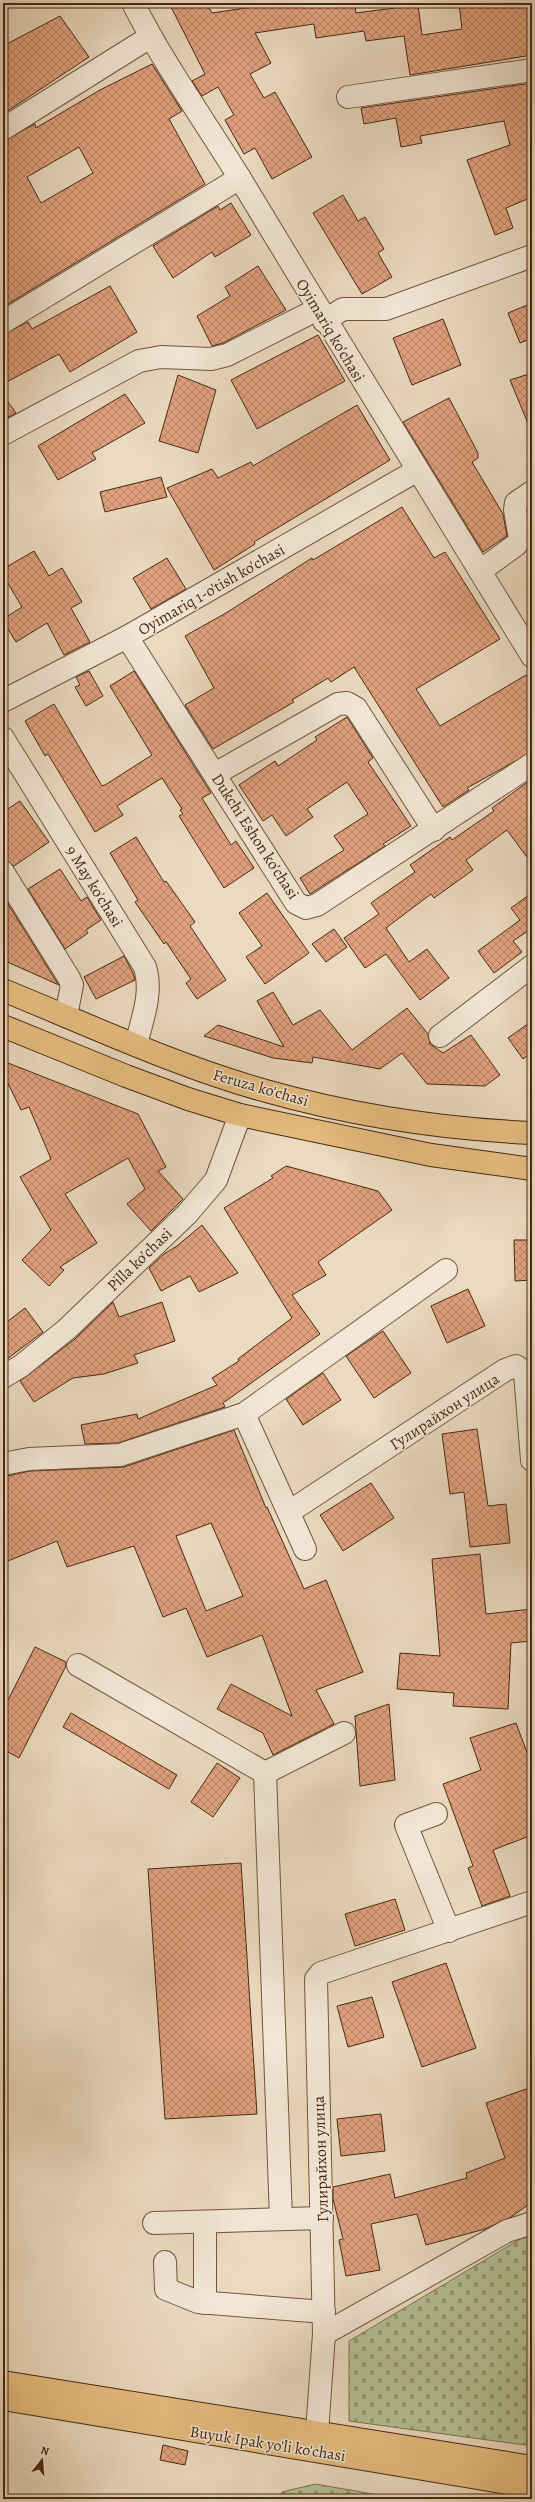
<svg xmlns="http://www.w3.org/2000/svg" width="535" height="2502" font-family="Alegreya,serif">
<style>
.cemetery{fill:url(#cemetery-stones);stroke:#7e7453}
.building{fill:url(#building-cross-hatch);stroke:#472911;fill-rule:evenodd}
.lines{fill:none;stroke-linecap:round;stroke-linejoin:round}
.minor-casing{stroke:#70553d;stroke-width:24}
.major-casing{stroke:#472911;stroke-width:24}
.minor{stroke:#f2e7d6;stroke-width:22}
.major{stroke:#e6bd80;stroke-width:22}
.labels{text-anchor:middle;stroke-width:3;stroke-linejoin:round;paint-order:stroke}
.street-label{font-size:16px;fill:#472911;stroke:#f2e7d6}
</style>
<defs>
<pattern id="cemetery-stones" width="16" height="16" patternUnits="userSpaceOnUse"><rect width="16" height="16" fill="#b5c095"/><path d="M2 7V4a2 2 0 0 1 4 0v3zM10 15v-3a2 2 0 0 1 4 0v3z" fill="#959c78"/></pattern>
<pattern id="building-cross-hatch" width="8" height="8" patternUnits="userSpaceOnUse"><rect width="8" height="8" fill="#e1a17e"/><path d="M0 0l8 8M0 8l8-8" fill="none" stroke="#b88366"/></pattern>
</defs>
<rect width="100%" height="100%" fill="#ebdac0"/>
<filter id="stains"><feTurbulence type="fractalNoise" baseFrequency=".005" numOctaves="4"/><feColorMatrix values="0 0 0 0 .2 0 0 0 0 .09 0 0 0 0 .02 0 0 0 .5 -.17"/></filter>
<radialGradient id="worn" r=".72"><stop offset=".6" stop-color="#630" stop-opacity="0"/><stop offset="1" stop-color="#630" stop-opacity=".3"/></radialGradient>
<!-- cemetery -->
<g class="cemetery">
<polygon points="532,2232 532,2446 349,2421 349,2341"/>
<polygon points="315,2484 402,2499 282,2499 282,2492"/>
</g>
<!-- building -->
<g class="building">
<polygon points="169,3 206,3 212,13 279,3 355,3 356,13 418,5 422,35 462,29 459,3 532,3 532,55 410,75 404,36 366,41 364,31 316,38 314,24 255,33 271,63 250,74 264,98 275,92 312,157 272,179 255,148 244,154 225,120 234,115 218,87 202,96 192,81 205,74"/>
<polygon points="60,16 89,57 3,114 3,46"/>
<path d="M152 64 182 111 169 119 205 184 3 307V141L35 124 36 128 100 90ZM79 147 93 173 41 203 27 177Z"/>
<polygon points="532,83 532,197 506,208 513,228 495,235 467,160 510,145 504,121 420,136 422,143 401,147 396,118 364,124 361,108"/>
<polygon points="343,195 358,221 365,217 384,249 378,253 392,277 362,294 313,213"/>
<polygon points="231,203 251,235 215,257 212,252 173,278 153,246 218,206 220,210"/>
<polygon points="258,266 286,310 223,343 212,346 197,316 230,296 225,287"/>
<polygon points="110,286 137,332 70,372 59,354 3,384 3,334 28,322 32,329"/>
<polygon points="532,303 532,338 520,343 508,313"/>
<polygon points="443,319 461,365 412,385 393,338"/>
<polygon points="318,335 345,381 257,429 231,380"/>
<polygon points="532,373 532,433 510,380"/>
<polygon points="178,375 216,390 198,453 159,441"/>
<polygon points="125,394 145,423 92,453 96,459 58,480 38,446"/>
<polygon points="3,395 16,413 3,420"/>
<polygon points="449,398 478,453 478,458 472,462 503,514 507,536 483,552 403,422"/>
<polygon points="357,405 390,460 254,542 255,544 214,570 167,488 212,469 218,478 251,462 253,466"/>
<polygon points="161,477 167,497 105,512 100,492"/>
<polygon points="402,507 434,558 445,552 500,639 416,689 440,726 526,675 532,684 532,752 467,788 469,790 443,807 354,667 331,682 328,678 292,700 294,702 213,749 185,705 214,688 185,636 226,613 312,558 313,560"/>
<polygon points="34,551 49,576 62,568 82,602 71,608 90,642 64,655 47,623 16,642 3,621 3,619 22,607 3,575 3,569"/>
<polygon points="167,558 186,589 151,609 133,578"/>
<polygon points="89,671 103,696 86,706 75,687 80,685 76,677"/>
<polygon points="134,671 211,793 202,798 231,845 236,841 254,868 224,888 179,816 183,814 180,810 182,809 162,778 117,806 123,815 95,832 48,754 45,756 25,721 54,704 102,786 105,785 152,755 110,686"/>
<polygon points="347,717 373,758 368,762 411,826 383,844 385,846 310,894 300,878 344,850 334,836 368,814 347,782 307,809 313,817 286,836 272,815 263,821 239,785 275,761 278,766 317,740 315,737"/>
<polygon points="532,779 532,864 507,830 466,860 473,870 434,898 431,894 386,928 409,962 427,949 449,978 420,1000 386,954 365,968 344,938 379,914 371,903 415,872 410,865 450,837 452,840 494,811 492,808"/>
<polygon points="20,801 49,842 14,866 3,860 3,812"/>
<polygon points="136,837 164,882 166,881 195,922 190,926 226,980 197,999 186,983 191,979 166,942 164,944 135,902 138,900 110,853"/>
<polygon points="60,869 81,901 87,897 101,920 86,930 88,933 65,949 28,889"/>
<polygon points="267,893 309,953 265,984 246,957 262,946 239,913"/>
<polygon points="532,893 532,937 528,931 513,941 522,952 494,973 478,951 520,920 511,908"/>
<polygon points="3,896 58,984 59,985 3,960"/>
<polygon points="334,929 347,947 326,962 312,944"/>
<polygon points="124,956 133,973 135,980 96,999 84,977"/>
<polygon points="273,992 293,1025 320,1010 352,1050 407,1008 428,1034 430,1044 443,1053 471,1035 500,1075 485,1086 427,1084 402,1053 380,1069 313,1057 312,1063 273,1058 204,1036 218,1025 284,1047 257,1001"/>
<polygon points="532,1021 532,1052 523,1059 508,1038"/>
<polygon points="3,1061 138,1114 166,1167 158,1171 183,1199 151,1231 127,1204 145,1189 128,1158 65,1194 97,1243 60,1267 64,1270 49,1286 22,1260 51,1230 20,1177 51,1159 29,1107 21,1110 3,1073"/>
<polygon points="286,1166 378,1191 392,1210 318,1262 326,1275 292,1295 320,1334 223,1403 225,1407 118,1443 85,1444 81,1425 137,1414 138,1419 217,1385 212,1378 239,1361 238,1359 292,1318 224,1208 273,1178 271,1176"/>
<polygon points="202,1225 238,1273 199,1292 190,1276 161,1291 149,1268 164,1254 177,1246"/>
<polygon points="514,1240 532,1240 532,1280 515,1281"/>
<polygon points="468,1289 485,1326 447,1343 431,1306"/>
<polygon points="113,1302 119,1317 162,1302 175,1341 134,1355 138,1363 104,1374 73,1378 34,1402 20,1381 75,1339"/>
<polygon points="25,1308 43,1332 3,1362 3,1325"/>
<polygon points="383,1331 411,1373 374,1398 346,1356"/>
<polygon points="323,1373 341,1400 303,1425 286,1399"/>
<polygon points="477,1429 488,1506 506,1504 510,1543 470,1547 464,1492 450,1494 442,1434"/>
<path d="M234 1430 266 1508 267 1507 304 1589 326 1580 363 1672 316 1690 334 1724 273 1755 263 1733 217 1709 231 1684 292 1716 262 1635 207 1657 186 1608 163 1617 134 1546 67 1567 57 1541 3 1563V1477L30 1471 124 1467ZM211 1523 243 1596 206 1611 176 1536Z"/>
<polygon points="371,1483 394,1518 343,1551 320,1515"/>
<polygon points="480,1554 486,1614 532,1609 532,1641 511,1643 508,1709 453,1706 454,1693 397,1689 400,1653 440,1656 432,1559"/>
<polygon points="35,1647 66,1662 66,1666 19,1758 3,1749 3,1710"/>
<polygon points="389,1704 395,1780 360,1786 355,1716"/>
<polygon points="71,1713 177,1775 169,1789 63,1727"/>
<polygon points="516,1723 532,1766 532,1835 493,1850 510,1896 482,1906 468,1868 473,1866 443,1784 481,1770 470,1738"/>
<polygon points="217,1763 240,1778 213,1817 191,1802"/>
<polygon points="241,1863 257,2114 165,2119 148,1869"/>
<polygon points="395,1899 405,1930 355,1946 345,1914"/>
<polygon points="446,1963 476,2048 422,2067 392,1982"/>
<polygon points="372,1997 384,2037 348,2047 337,2006"/>
<polygon points="532,2087 532,2202 511,2217 485,2229 426,2245 417,2214 371,2224 380,2270 346,2276 339,2240 343,2239 333,2199 333,2187 390,2174 395,2198 467,2178 466,2173 505,2158 486,2103"/>
<polygon points="381,2114 385,2151 341,2156 337,2119"/>
<polygon points="163,2445 188,2451 185,2465 160,2460"/>
</g>
<g class="lines">
<!-- minor casing -->
<g class="minor-casing">
<g id="minor">
<path d="M133 3C164 65 205 121 241 180 337 339 434 497 532 656"/>
<polyline points="348,97 532,70"/>
<polyline points="3,129 150,37"/>
<polyline points="324,321 343,309 386,309 532,256"/>
<polyline points="3,322 240,178"/>
<polyline points="3,434 139,361 161,357 211,359 227,355 318,309"/>
<polyline points="480,571 516,545 520,539 515,510 516,503 532,492"/>
<polyline points="127,637 296,903 306,908 317,905 532,764"/>
<polyline points="3,701 127,637 416,471"/>
<path d="M3 738 145 967C153 993 142 1019 136 1045"/>
<polyline points="215,774 338,704 347,703 356,708 434,830"/>
<polyline points="3,872 69,978 72,985 66,1016"/>
<polyline points="440,1036 532,966"/>
<polyline points="3,1377 21,1366 67,1329 187,1214 216,1180 240,1115"/>
<polyline points="244,1414 305,1549"/>
<polyline points="3,1464 29,1459 120,1455 244,1414 446,1270"/>
<polyline points="289,1512 505,1370 516,1366 525,1373 532,1460"/>
<polyline points="78,1665 265,1773 281,2219"/>
<polyline points="265,1773 344,1733"/>
<polyline points="436,1814 406,1825 449,1931"/>
<polyline points="532,1902 321,1973 316,1979 324,2334 507,2231 532,2223"/>
<polyline points="205,2222 205,2303"/>
<polyline points="154,2223 322,2218"/>
<polyline points="165,2262 166,2289 198,2302 324,2312"/>
<polyline points="317,2432 324,2334"/>
</g>
</g>
<!-- major casing -->
<g class="major-casing">
<g id="major">
<path d="M3 990C89 1025 176 1066 266 1091 351 1115 444 1129 532 1133"/>
<polyline points="3,1026 126,1076 188,1099 240,1115 431,1155 532,1169"/>
<polyline points="3,2382 532,2467"/>
<polyline points="3,2399 532,2487"/>
</g>
</g>
<!-- minor -->
<use href="#minor" class="minor"/>
<!-- major -->
<use href="#major" class="major"/>
</g>
<g class="labels">
<!-- street labels -->
<g class="street-label">
<text transform="translate(331 330) rotate(59)" y="6">Oyimariq ko'chasi</text>
<text transform="translate(211 589) rotate(-30)" y="6">Oyimariq 1-o'tish ko'chasi</text>
<text transform="translate(256 836) rotate(57)" y="6">Dukchi Eshon ko'chasi</text>
<text transform="translate(95 886) rotate(58)" y="6">9 May ko'chasi</text>
<text transform="translate(261 1087) rotate(16)" y="6">Feruza ko'chasi</text>
<text transform="translate(139 1259) rotate(-44)" y="6">Pilla ko'chasi</text>
<text transform="translate(444 1411) rotate(-33)" y="6">Гулирайхон улица</text>
<text transform="translate(320 2159) rotate(-92)" y="6">Гулирайхон улица</text>
<text transform="translate(268 2443) rotate(9)" y="6">Buyuk Ipak yo'li ko'chasi</text>
</g>
</g>
<!-- margin -->
<rect width="535" height="2502" fill="none" stroke="#ebdac0" stroke-width="16"/>
<rect x="4" y="4" width="527" height="2494" fill="none" stroke="#472911" stroke-width="2"/>
<rect x="8" y="8" width="519" height="2486" fill="none" stroke="#472911"/>
<!-- north arrow -->
<g transform="translate(42 2460) rotate(17)" stroke="#f2e7d6" stroke-width="3" paint-order="stroke">
<path d="M0-3L7 15L0 10L-7 15Z" fill="#472911"/>
<text y="-6" font-size="11" font-weight="bold" text-anchor="middle" fill="#472911">N</text>
</g>
<rect width="100%" height="100%" filter="url(#stains)"/>
<rect width="100%" height="100%" fill="url(#worn)"/>
</svg>
